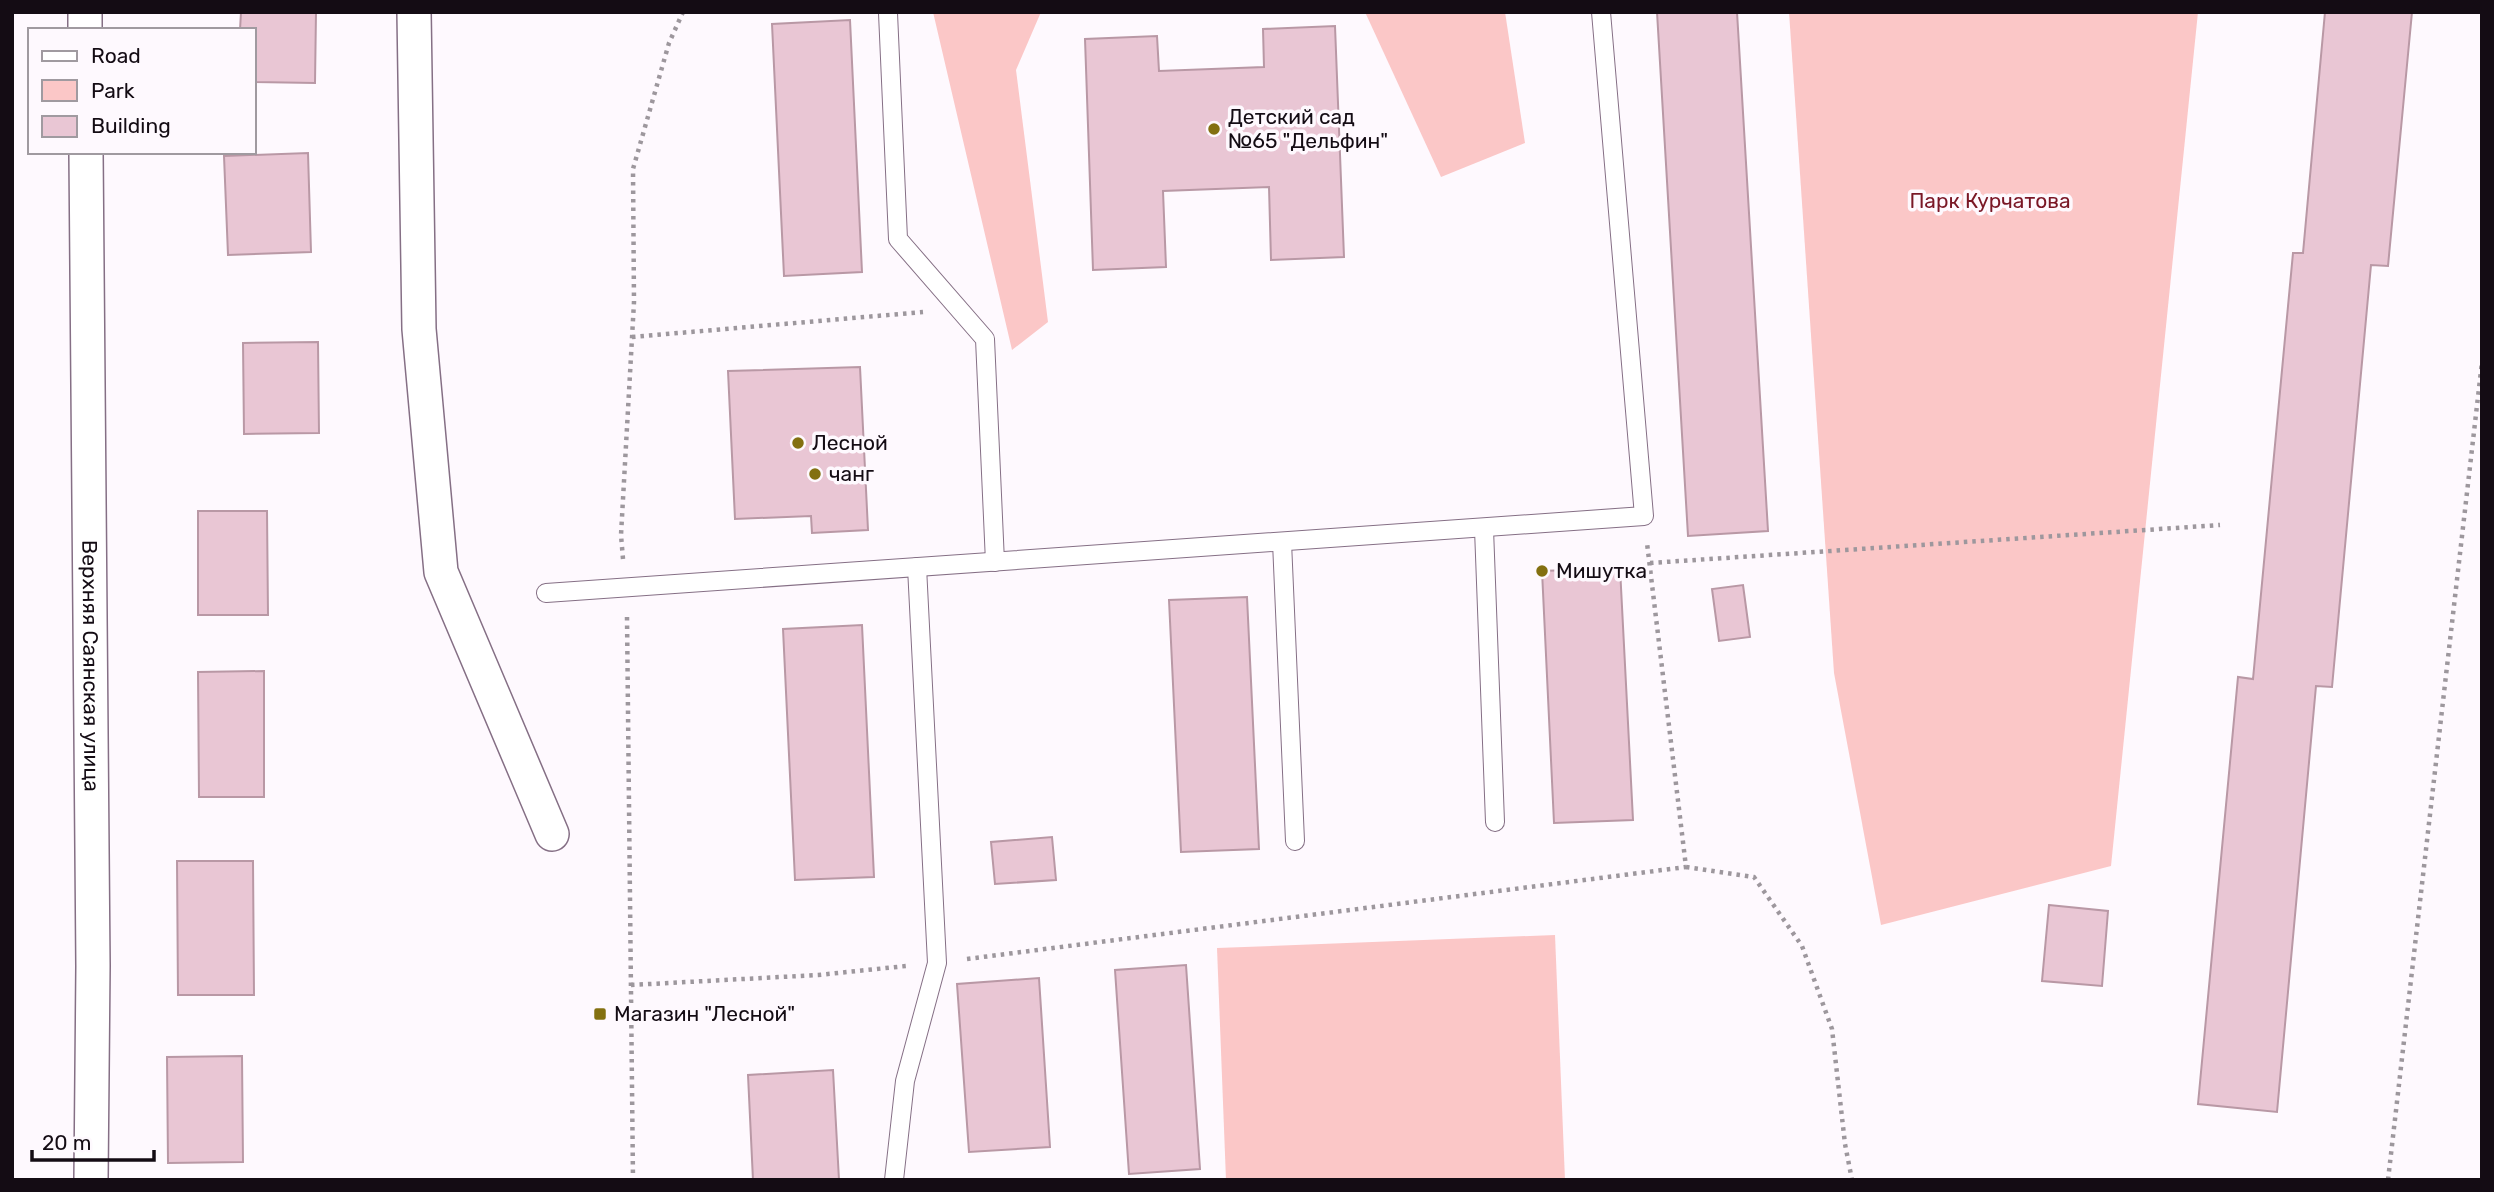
<svg xmlns="http://www.w3.org/2000/svg" width="2494" height="1192" font-family="Rubik,sans-serif">
<style>
.green{fill:#fbc7c7}
.building{fill:#e9c6d4;stroke:#b998a5;stroke-width:2}
.lines{fill:none;stroke-linecap:round;stroke-linejoin:round}
.lane-casing{stroke:#856f85;stroke-width:20}
.street-casing{stroke:#856f85;stroke-width:36}
.path{stroke:#9d979d;stroke-width:4.5;stroke-dasharray:3.5 5;stroke-linecap:butt}
.lane{stroke:#fff;stroke-width:18}
.street{stroke:#fff;stroke-width:33}
.poi-dot{fill:#837010;stroke:#fef9fe;stroke-width:2.5}
.labels{text-anchor:middle;stroke-width:7;stroke-linejoin:round;paint-order:stroke}
.poi-label{font-size:21px;fill:#140c14;stroke:#fef9fe;text-anchor:start}
.park-label{font-size:21px;fill:#7a1726;stroke:#fef9fe}
.street-label{font-size:21px;fill:#140c14;stroke:#fef9fe}
</style>
<rect width="100%" height="100%" fill="#fef9fe"/>
<!-- green -->
<g class="green">
<polygon points="933,12 1041,12 1016,70 1048,322 1012,350"/>
<polygon points="1365,12 1505,12 1525,143 1441,177"/>
<polygon points="1789,12 2198,12 2111,866 1881,925 1834,673"/>
<polygon points="1555,935 1565,1180 1226,1180 1217,948"/>
</g>
<!-- building -->
<g class="building">
<polygon points="241,12 316,12 315,83 254,82 254,30 240,30"/>
<polygon points="1657,12 1737,12 1768,531 1688,536"/>
<polygon points="2325,12 2412,12 2388,266 2371,265 2332,687 2316,686 2277,1112 2198,1104 2238,677 2253,679 2293,253 2303,253"/>
<polygon points="850,20 862,272 784,276 772,24"/>
<polygon points="1335,26 1344,257 1271,260 1269,187 1163,191 1166,267 1093,270 1085,39 1157,36 1159,71 1264,67 1263,29"/>
<polygon points="308,153 311,252 228,255 224,156"/>
<polygon points="318,342 319,433 244,434 243,343"/>
<polygon points="860,367 868,530 812,533 811,516 735,519 728,371"/>
<polygon points="198,511 267,511 268,615 198,615"/>
<polygon points="1620,568 1633,820 1554,823 1542,571"/>
<polygon points="1743,585 1750,637 1719,641 1712,589"/>
<polygon points="1247,597 1259,849 1181,852 1169,600"/>
<polygon points="862,625 874,877 795,880 783,629"/>
<polygon points="264,671 264,797 199,797 198,672"/>
<polygon points="1052,837 1056,880 995,884 991,842"/>
<polygon points="177,861 253,861 254,995 178,995"/>
<polygon points="2049,905 2108,911 2102,986 2042,981"/>
<polygon points="1186,965 1200,1169 1129,1174 1115,970"/>
<polygon points="1039,978 1050,1147 969,1152 957,984"/>
<polygon points="242,1056 243,1162 168,1163 167,1057"/>
<polygon points="833,1070 839,1180 753,1180 748,1075"/>
</g>
<g class="lines">
<!-- lane casing -->
<g class="lane-casing">
<g id="lane">
<polyline points="888,13 898,239 985,339 995,562"/>
<polyline points="1484,529 1495,822"/>
<polyline points="1282,542 1295,841"/>
<polyline points="546,593 1644,516 1601,12"/>
<polyline points="894,1180 905,1081 937,963 917,567"/>
</g>
</g>
<!-- street casing -->
<g class="street-casing">
<g id="street">
<polyline points="85,12 85,30"/>
<polyline points="414,12 419,329 441,572 552,834"/>
<path id="s1" d="M86 152 93 966 91 1180"/>
</g>
</g>
<!-- path -->
<g class="path">
<polyline points="632,337 923,312"/>
<polyline points="623,559 621,535 634,302 633,169 669,43 683,12"/>
<polyline points="1650,563 2220,525"/>
<polyline points="627,617 633,1180"/>
<polyline points="1686,867 1754,877 1802,946 1832,1029 1845,1144 1852,1180"/>
<polyline points="967,959 1686,867 1647,543"/>
<polyline points="631,985 818,975 906,966"/>
<polyline points="2388,1180 2482,362"/>
</g>
<!-- lane -->
<use href="#lane" class="lane"/>
<!-- street -->
<use href="#street" class="street"/>
</g>
<!-- markers -->
<g class="poi-dot">
<circle cx="1214" cy="129" r="7"/>
<circle cx="798" cy="443" r="7"/>
<circle cx="815" cy="474" r="7"/>
<circle cx="1542" cy="571" r="7"/>
<rect x="593" y="1007" width="14" height="14" rx="3.5"/>
</g>
<g class="labels">
<!-- poi labels -->
<g class="poi-label">
<text x="1228" y="124">Детский сад<tspan x="1228" dy="24">№65 "Дельфин"</tspan></text>
<text x="812" y="450">Лесной</text>
<text x="829" y="481">чанг</text>
<text x="1556" y="578">Мишутка</text>
<text x="614" y="1021">Магазин "Лесной"</text>
</g>
<!-- park labels -->
<g class="park-label">
<text x="1990" y="208">Парк Курчатова</text>
</g>
<!-- street labels -->
<g class="street-label">
<text dy="7" stroke="none"><textPath href="#s1" startOffset="514">Верхняя Саянская улица</textPath></text>
</g>
</g>
<!-- border -->
<rect width="2494" height="1192" fill="none" stroke="#140c14" stroke-width="28"/>
<!-- legend -->
<rect x="28" y="28" width="228" height="126" fill="#fef9fe" stroke="#a09aa0" stroke-width="2"/>
<rect x="42" y="51" width="35" height="10" fill="#ffffff" stroke="#a09aa0" stroke-width="2"/>
<text x="91" y="63" font-size="21" fill="#140c14">Road</text>
<rect x="42" y="80" width="35" height="21" fill="#fbc7c7" stroke="#a09aa0" stroke-width="2"/>
<text x="91" y="98" font-size="21" fill="#140c14">Park</text>
<rect x="42" y="116" width="35" height="21" fill="#e9c6d4" stroke="#a09aa0" stroke-width="2"/>
<text x="91" y="133" font-size="21" fill="#140c14">Building</text>
<!-- scale -->
<path d="M32 1150v10h122v-10" fill="none" stroke="#140c14" stroke-width="3.5"/>
<text x="42" y="1150" font-size="21" fill="#140c14" stroke="#fef9fe" stroke-width="5" paint-order="stroke">20 m</text>
</svg>
